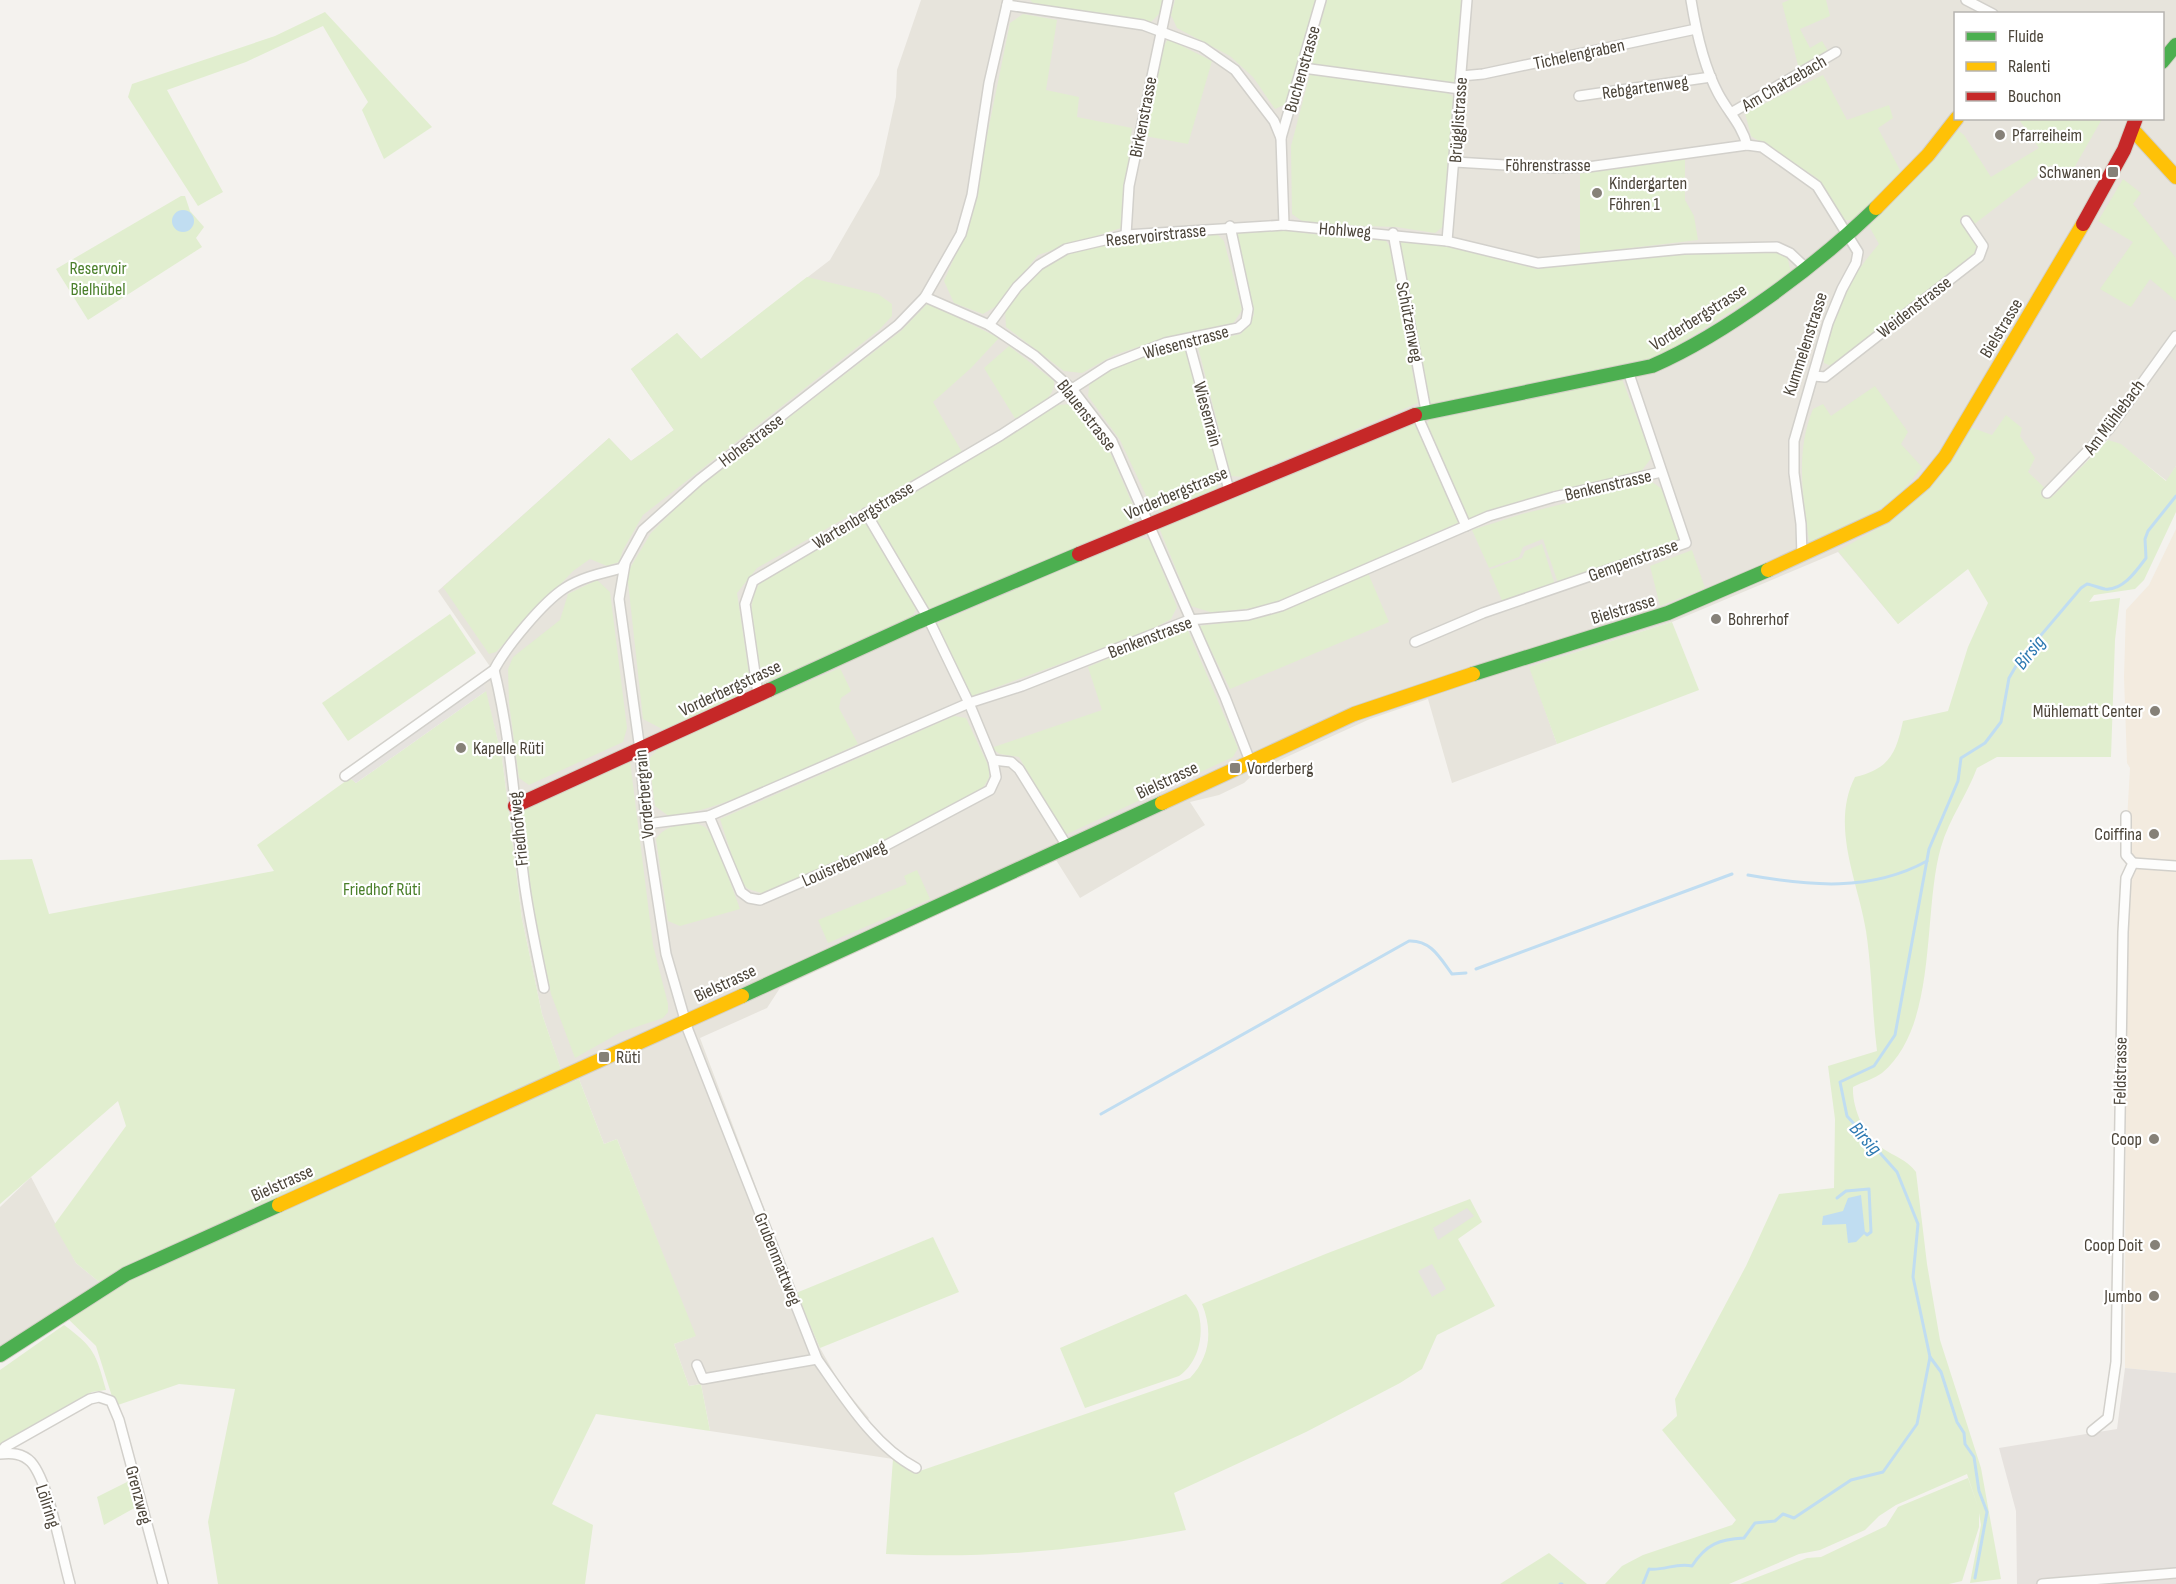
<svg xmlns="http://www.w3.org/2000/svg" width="2176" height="1584" font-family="'Sofia Sans Condensed',sans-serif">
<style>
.residential{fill:#e7e4dc;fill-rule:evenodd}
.commercial{fill:#f3ebdf}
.industrial{fill:#e6e2de}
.green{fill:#e1eecf}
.parking{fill:#e6e3df}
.water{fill:#c0ddf1}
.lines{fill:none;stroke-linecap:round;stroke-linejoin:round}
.stream{stroke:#c0ddf1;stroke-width:3}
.street-casing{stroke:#d2d0cb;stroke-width:12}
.fast-casing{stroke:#d3cfc5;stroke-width:16}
.slow-casing{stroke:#d3cfc5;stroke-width:16}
.jam-casing{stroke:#d3cfc5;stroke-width:16}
.street{stroke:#fdfdfc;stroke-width:9}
.fast{stroke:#4caf50;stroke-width:14}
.slow{stroke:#ffc107;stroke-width:14}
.jam{stroke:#c62828;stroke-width:14}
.poi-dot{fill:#868178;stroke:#fff;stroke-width:2}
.labels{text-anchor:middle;stroke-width:4.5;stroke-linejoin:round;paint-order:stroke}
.street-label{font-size:18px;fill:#4b4439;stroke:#fff}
.poi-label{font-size:18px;fill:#4b4439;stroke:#fff;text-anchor:start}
.park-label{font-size:18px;fill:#4a7f2a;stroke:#fff}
.water-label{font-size:20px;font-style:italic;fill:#2e7ab2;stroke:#fff}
</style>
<rect width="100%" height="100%" fill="#f4f2ee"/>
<!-- residential -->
<g class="residential">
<path d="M921 0H2176V466L2167 481 2121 445 2107 440 2053 497 1898 624 1838 552 1672 622 1530 667 1557 744 1452 783 1428 699 1370 719 1258 770 1244 783 1219 795 1190 802 1205 825 1080 898 1056 860 780 988 767 1008 700 1038 796 1293 820 1348 841 1385 869 1418 863 1424 893 1459 710 1431 701 1384 689 1386 674 1344 695 1336 617 1139 604 1144 579 1079 566 1085 542 1014 522 919 502 758 483 682 491 668 438 591 609 438 631 461 674 430 631 369 677 333 701 359 830 260 879 175 896 97 897 70ZM1956 14H2162V118H1956Z"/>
<polygon points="31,1177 76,1263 104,1286 62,1314 0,1362 0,1207"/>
</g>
<!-- commercial -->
<polygon class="commercial" points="2176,529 2176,1373 2125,1368 2126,838 2130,768 2127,763 2124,677 2126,610 2149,585"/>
<!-- industrial -->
<polygon class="industrial" points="2125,1368 2176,1373 2176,1584 2017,1584 2016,1511 1999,1448 2117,1429"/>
<!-- green -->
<g class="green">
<polygon points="1030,0 1163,0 1160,13 1151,22 1033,3"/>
<polygon points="1175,0 1316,0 1288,103 1275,109 1253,77 1230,56 1177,28 1171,15"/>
<polygon points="1327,0 1462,0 1455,84 1313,65 1311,57"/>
<polygon points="1789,0 1826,0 1830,16 1800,29 1810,48 1822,41 1828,51 1799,69 1782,3"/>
<polygon points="325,12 432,127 384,159 362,110 368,102 323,26 246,62 167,90 223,192 198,206 128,97 132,84 275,36"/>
<polygon points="1023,14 1057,20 1046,90 1079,97 1077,117 1132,128 1121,228 1038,255 998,305 983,314 954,303 944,281 969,224 1010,23"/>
<polygon points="1168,39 1212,61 1188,144 1145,136 1162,49"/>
<polygon points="1310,74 1447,92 1455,99 1444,226 1435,233 1396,227 1306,224 1292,214 1291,146"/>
<polygon points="1823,75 1847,120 1889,105 1893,118 1878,128 1902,174 1857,220 1844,220 1817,178 1751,136 1745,113"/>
<path d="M2022 119H2102L2070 175 2051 165 1968 229 1979 246 1975 255 1831 366 1824 363C1820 322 1854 273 1879 244L1869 226 1928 163 1954 127 1964 135 1991 177 2039 148 2020 121Z"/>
<polygon points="1685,157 1685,200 1694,216 1698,240 1580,254 1580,170"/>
<polygon points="2123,179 2141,193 2133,204 2176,258 2176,301 2150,279 2131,307 2100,289 2133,242 2098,221"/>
<polygon points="181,196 185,196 190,211 204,227 196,238 202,247 88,320 56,269"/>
<polygon points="1283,230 1336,237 1383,237 1391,248 1418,403 1243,477 1231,476 1197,343 1241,334 1254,315 1234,231"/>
<path d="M1217 234 1224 241 1242 310 1232 325 1168 337 1114 355 1082 373 1064 371 1006 327 1005 309C1020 291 1034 273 1054 260 1096 234 1168 236 1217 234Z"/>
<polygon points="1399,238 1456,247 1536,269 1676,253 1773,251 1787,255 1791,273 1654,360 1429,407"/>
<polygon points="807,277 878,294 892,304 892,316 879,330 643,515 623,550 619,562 607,566 590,559 573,571 496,652 489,654 443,587 609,438 631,461 674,430 631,369 677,333 701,359"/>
<polygon points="928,303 999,338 971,368 933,402 962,452 757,568 737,593 750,680 741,696 664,730 643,719 627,573 651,533 691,493 901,331"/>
<path d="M1009 346 1054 381C1056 400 1030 410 1016 420L984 368Z"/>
<path d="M1186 347 1221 479 1215 490 1163 512 1152 508 1120 440 1088 396 1090 380C1121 362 1152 352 1186 347Z"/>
<polygon points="1622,379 1652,457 1640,473 1532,498 1467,520 1426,427 1431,416"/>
<path d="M1875 386 1908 432 1901 444 1922 467 1898 497 1857 524 1809 542C1803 497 1795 452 1813 409L1823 404 1831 416Z"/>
<polygon points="1074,404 1088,418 1097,422 1135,510 1133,526 936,610 924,607 873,515 1057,405"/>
<path d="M2006 415 2022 428 2020 436 2035 458 2028 472 2053 496 2108 440 2121 444 2166 481 2176 466V512L2144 580 2135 589 2094 595 2089 602 2120 598 2115 640 2111 757H1997L1977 768C1967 795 1949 819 1941 847 1922 913 1939 1025 1882 1073 1874 1079 1862 1082 1853 1087 1852 1107 1864 1137 1882 1148 1895 1157 1906 1159 1916 1172L1927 1264 1940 1340 1981 1468 2001 1579 1970 1583 1981 1525 1979 1513V1527L1962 1581 1949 1584H1740L1807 1558 1821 1557 1886 1526 1898 1507 1968 1478 1978 1507 1967 1474 1896 1505 1879 1516 1865 1530 1820 1550 1799 1554 1729 1584H1605L1622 1566 1643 1555 1732 1525 1736 1520 1662 1430 1677 1416 1675 1399 1746 1266 1779 1194 1834 1188 1835 1119 1828 1066 1877 1051C1872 1011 1872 970 1866 931 1858 881 1830 826 1855 777 1889 769 1896 754 1903 721L1948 711 1968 647 1988 603 1968 569 1898 624 1838 551 1882 526 1918 498 1970 427 1992 435Z"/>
<polygon points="1414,418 1460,522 1268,606 1213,613 1191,606 1158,525"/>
<polygon points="1652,482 1662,489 1681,540 1558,583 1543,539 1523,547 1519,557 1489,568 1472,530 1522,514"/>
<path d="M865 518 917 607 911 619 772 681 760 677C756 647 741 603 763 579Z"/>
<polygon points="1137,537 1150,540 1177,607 1171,619 1147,632 970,697 936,624"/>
<polygon points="1542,544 1555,585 1503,603 1489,570 1522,558 1525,551"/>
<polygon points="1692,550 1705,588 1660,606 1650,566"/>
<polygon points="1368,573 1389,622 1230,689 1199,626 1252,619 1283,610"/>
<polygon points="597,580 610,592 627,728 623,742 529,785 519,778 509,703 508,669 513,657 560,620 568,594"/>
<polygon points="450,614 476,653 348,741 322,703"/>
<polygon points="1672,622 1699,690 1557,744 1529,667"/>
<polygon points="1186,626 1238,748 1233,757 1065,835 1019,757 1000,754 991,748 1102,710 1088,667"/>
<path d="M840 668 851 691 841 698 839 708 858 744C797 772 736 805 670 817L655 806 649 759 662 744Z"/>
<polygon points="486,691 502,758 522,919 542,1014 566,1084 579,1079 604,1144 617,1139 696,1336 674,1344 689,1386 701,1384 710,1431 596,1414 552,1504 593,1525 585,1584 218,1584 208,1522 235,1389 179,1384 115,1406 96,1346 62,1313 104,1286 76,1263 54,1225 126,1126 118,1101 0,1204 0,860 32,859 49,914 274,871 257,845 350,778 356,783"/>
<polygon points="954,716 966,718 989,767 989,778 981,791 890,839 765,894 748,889 740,881 720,819"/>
<polygon points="630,761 653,945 668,1004 668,1012 663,1018 621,1032 575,1058 551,994 533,906 520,808"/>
<path d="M696 823 705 827 714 838 740 909 680 926 668 921 656 839C665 825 680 825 696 823Z"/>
<polygon points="917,870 930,899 828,943 818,920 907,884 904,876"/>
<path d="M1470 1199 1482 1222 1458 1239 1495 1306 1437 1335 1422 1369 1400 1383 1306 1432 1174 1493 1186 1530C1085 1550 989 1559 886 1554L893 1459 914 1473 1190 1378C1210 1357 1213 1331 1202 1304L1328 1253Z"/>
<polygon points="933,1237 959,1292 820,1348 796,1293"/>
<path d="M1186 1294C1191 1300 1198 1308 1199 1315 1204 1337 1198 1363 1179 1376L1085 1408 1060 1348Z"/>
<path d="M64 1325C95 1348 96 1354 106 1390L92 1392 0 1444V1370Z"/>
<polygon points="131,1480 138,1506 104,1525 97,1497"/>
<polygon points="1549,1553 1587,1584 1500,1584"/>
</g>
<!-- parking -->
<g class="parking">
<polygon points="483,682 486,691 356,783 350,778"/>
<polygon points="1467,1208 1474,1216 1438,1240 1433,1228"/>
<polygon points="1432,1264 1446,1289 1432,1297 1418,1271"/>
</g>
<!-- water -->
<g class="water">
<circle cx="183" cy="221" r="11"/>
<polygon points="1861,1195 1865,1233 1856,1242 1848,1243 1846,1224 1822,1225 1823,1216 1843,1211 1848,1198"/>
</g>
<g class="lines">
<!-- stream -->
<g class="stream">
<path d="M1748 875C1809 886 1871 892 1927 861"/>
<polyline points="1476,969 1732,874"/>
<path d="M1101 1114 1409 941C1431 940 1440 958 1452 974L1466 973"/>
<polyline points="1837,1198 1846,1191 1869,1189 1871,1232 1867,1235 1865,1233"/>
<polyline points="1930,1357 1941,1372 1957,1422 1964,1433 1965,1444 1974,1457 1979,1491 1987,1512 1975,1578"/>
<polyline points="1560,1584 1562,1584"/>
<path d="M1643 1584 1649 1569C1664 1571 1677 1562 1692 1566 1706 1544 1720 1539 1744 1538L1755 1523 1775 1521 1783 1514 1794 1518 1851 1480 1883 1472 1917 1424 1930 1357 1913 1277 1918 1224 1897 1172 1847 1116 1840 1082 1874 1066 1895 1035 1929 849 1958 781 1961 758 1985 743 2001 722 2009 678 2019 661 2081 588 2087 584C2093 585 2099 588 2105 589 2123 591 2137 570 2146 558L2145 539 2148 531 2176 496"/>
</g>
<!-- street casing -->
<g class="street-casing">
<g id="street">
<path d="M1691 0C1696 31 1703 65 1718 93 1728 112 1742 125 1747 145L1762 147 1817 186 1858 252 1856 263 1842 289 1828 323 1794 441V473L1801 524 1802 556"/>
<polyline points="1966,0 1993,14"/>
<polyline points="1007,5 1143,25 1202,47 1235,70 1274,121 1281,138 1284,225 1447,241 1538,263 1684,249 1777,247 1790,253 1806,268"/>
<polyline points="1303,68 1460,89"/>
<polyline points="1461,76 1483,74 1696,29"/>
<polyline points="1579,96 1711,77"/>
<polyline points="1731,113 1836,52"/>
<polyline points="1281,138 1321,0"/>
<polyline points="1455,162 1554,168 1588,167 1747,145"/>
<polyline points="1393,233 1426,411"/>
<polyline points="1126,235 1129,186 1168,0"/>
<polyline points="1447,241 1467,0"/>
<polyline points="925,297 989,325 1035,356 1072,389 1112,441 1225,697 1250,761"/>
<polyline points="989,325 1017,287 1039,265 1066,249 1126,235 1284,225"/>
<polyline points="1188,339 1229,490"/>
<polyline points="1814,376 1825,377 1979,257 1983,246 1966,221"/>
<polyline points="1417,415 1466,526"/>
<polyline points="2047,493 2109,429 2176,336"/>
<path d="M625 564 619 599 640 750 646 824 666 954 688 1030 817 1359C844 1397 874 1446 916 1468"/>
<polyline points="1415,642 1483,613 1686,543 1628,371"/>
<path d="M494 670C512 742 515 815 525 888 530 922 537 954 544 988"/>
<polyline points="758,694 745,604 753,581 1001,435 1109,365 1165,343 1238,328 1246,321 1248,309 1230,226"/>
<polyline points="993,760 1011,762 1019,769 1067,846"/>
<path d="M345 776 494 670C506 647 543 602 565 588 582 577 603 573 622 568L643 530 699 480 898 325 925 297 961 234 972 195 989 83 1008 0"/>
<polyline points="709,816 741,892 749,898 760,900 883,847 990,790 996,777 993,761 969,703 928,618 866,513"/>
<polyline points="646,824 709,816 969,703 1022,686 1189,620 1248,615 1281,606 1489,516 1554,497 1661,472"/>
<polyline points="2133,863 2176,866"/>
<polyline points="697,1365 703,1379 817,1359"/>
<polyline points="2092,1431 2108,1418 2116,1362 2123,932 2126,878 2133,863 2126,855 2126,816"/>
<polyline points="0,1452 5,1447 90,1399 99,1397 111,1401 119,1420 163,1584"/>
<path d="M0 1454C12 1453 22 1453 31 1462 49 1482 62 1556 70 1584"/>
<polyline points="2042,1584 2176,1573"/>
</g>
</g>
<!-- fast casing -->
<g class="fast-casing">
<g id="fast">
<polyline points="2162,62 2176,45"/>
<path d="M1415 415 1652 366C1726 334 1818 264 1876 208"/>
<polyline points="1473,674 1668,613 1768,570"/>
<polyline points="769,690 918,622 1079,554"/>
<polyline points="742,996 1162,803"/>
<polyline points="0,1355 126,1274 279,1205"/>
</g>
</g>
<!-- slow casing -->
<g class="slow-casing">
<g id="slow">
<polyline points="2133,130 2176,177"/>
<polyline points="1876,208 1928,155 1957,118"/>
<polyline points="1768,570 1885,516 1924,483 1945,457 2083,224"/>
<polyline points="1162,803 1354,714 1473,674"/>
<polyline points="279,1205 742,996"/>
</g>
</g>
<!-- jam casing -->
<g class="jam-casing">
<g id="jam">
<polyline points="2083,224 2124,150 2136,118"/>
<polyline points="1079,554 1415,415"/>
<polyline points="515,806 769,690"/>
</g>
</g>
<!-- street -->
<use href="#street" class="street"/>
<!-- fast -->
<use href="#fast" class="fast"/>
<!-- slow -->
<use href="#slow" class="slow"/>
<!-- jam -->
<use href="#jam" class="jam"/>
</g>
<!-- markers -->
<g class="poi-dot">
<circle cx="2000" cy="135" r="6"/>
<rect x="2107" y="166" width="12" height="12" rx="3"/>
<circle cx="1597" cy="193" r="6"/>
<circle cx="1716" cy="619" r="6"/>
<circle cx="2155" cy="711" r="6"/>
<circle cx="461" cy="748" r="6"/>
<rect x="1229" y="762" width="12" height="12" rx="3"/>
<circle cx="2154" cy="834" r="6"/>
<rect x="598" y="1051" width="12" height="12" rx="3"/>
<circle cx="2154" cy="1139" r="6"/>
<circle cx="2155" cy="1245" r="6"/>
<circle cx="2154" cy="1296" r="6"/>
</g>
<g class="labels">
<!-- street labels -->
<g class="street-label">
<text transform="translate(1579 54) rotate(-12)" y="6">Tichelengraben</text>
<text transform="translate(1302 69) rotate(-74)" y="6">Buchenstrasse</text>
<text transform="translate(1784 83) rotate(-30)" y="6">Am Chatzebach</text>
<text transform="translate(1645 87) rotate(-8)" y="6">Rebgartenweg</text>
<text transform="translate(1143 117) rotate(-79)" y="6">Birkenstrasse</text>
<text transform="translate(1458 120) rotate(-86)" y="6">Brügglistrasse</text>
<text x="1548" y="171">Föhrenstrasse</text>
<text transform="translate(1345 230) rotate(4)" y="6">Hohlweg</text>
<text transform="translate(1156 235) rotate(-6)" y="6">Reservoirstrasse</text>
<text transform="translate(1914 307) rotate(-38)" y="6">Weidenstrasse</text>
<text transform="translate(1698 317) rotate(-32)" y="6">Vorderbergstrasse</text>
<text transform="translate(1410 322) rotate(79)" y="6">Schützenweg</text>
<text transform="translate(2001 328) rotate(-59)" y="6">Bielstrasse</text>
<text transform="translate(1186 342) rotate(-15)" y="6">Wiesenstrasse</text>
<text transform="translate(1805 344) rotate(-72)" y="6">Kummelenstrasse</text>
<text transform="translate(1208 414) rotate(75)" y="6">Wiesenrain</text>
<text transform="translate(1087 415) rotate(52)" y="6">Blauenstrasse</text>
<text transform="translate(2114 417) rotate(-53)" y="6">Am Mühlebach</text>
<text transform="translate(751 440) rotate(-37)" y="6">Hohestrasse</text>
<text transform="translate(1608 485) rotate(-13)" y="6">Benkenstrasse</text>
<text transform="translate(1176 493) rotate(-23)" y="6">Vorderbergstrasse</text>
<text transform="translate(863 515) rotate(-31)" y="6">Wartenbergstrasse</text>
<text transform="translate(1633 560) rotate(-20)" y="6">Gempenstrasse</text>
<text transform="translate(1623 609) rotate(-17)" y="6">Bielstrasse</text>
<text transform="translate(1150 637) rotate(-21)" y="6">Benkenstrasse</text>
<text transform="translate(730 688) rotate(-25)" y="6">Vorderbergstrasse</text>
<text transform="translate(1167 780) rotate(-25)" y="6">Bielstrasse</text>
<text transform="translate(644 794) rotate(-95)" y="6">Vorderbergrain</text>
<text transform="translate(518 829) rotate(-96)" y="6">Friedhofweg</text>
<text transform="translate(844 863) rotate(-24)" y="6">Louisrebenweg</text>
<text transform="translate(725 983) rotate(-25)" y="6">Bielstrasse</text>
<text transform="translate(2120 1071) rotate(-89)" y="6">Feldstrasse</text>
<text transform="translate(282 1183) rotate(-24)" y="6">Bielstrasse</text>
<text transform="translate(778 1259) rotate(68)" y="6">Grubenmattweg</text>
<text transform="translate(139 1495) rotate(75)" y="6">Grenzweg</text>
<text transform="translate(48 1506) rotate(72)" y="6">Löliring</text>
</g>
<!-- poi labels -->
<g class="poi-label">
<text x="2012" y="141">Pfarreiheim</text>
<text x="2101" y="178" text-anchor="end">Schwanen</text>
<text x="1609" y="189">Kindergarten<tspan x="1609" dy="21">Föhren 1</tspan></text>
<text x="1728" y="625">Bohrerhof</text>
<text x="2143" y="717" text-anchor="end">Mühlematt Center</text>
<text x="473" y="754">Kapelle Rüti</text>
<text x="1247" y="774">Vorderberg</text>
<text x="2142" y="840" text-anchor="end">Coiffina</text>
<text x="616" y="1063">Rüti</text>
<text x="2142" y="1145" text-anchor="end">Coop</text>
<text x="2143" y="1251" text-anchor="end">Coop Doit</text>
<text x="2142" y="1302" text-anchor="end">Jumbo</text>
</g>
<!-- park labels -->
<g class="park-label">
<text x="98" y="274">Reservoir<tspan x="98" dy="21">Bielhübel</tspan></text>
<text x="382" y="895">Friedhof Rüti</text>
</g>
<!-- water labels -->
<g class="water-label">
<text transform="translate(2029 652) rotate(-51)" y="7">Birsig</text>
<text transform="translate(1866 1138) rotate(48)" y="7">Birsig</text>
</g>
</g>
<!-- legend -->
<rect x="1954" y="12" width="210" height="108" fill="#ffffff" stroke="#b7b4b0" stroke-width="1.5"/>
<rect x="1966" y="32" width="30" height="9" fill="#4caf50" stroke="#b7b4b0" stroke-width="1.5"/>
<text x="2008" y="42" font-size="18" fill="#4b4439">Fluide</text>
<rect x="1966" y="62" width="30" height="9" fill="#ffc107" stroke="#b7b4b0" stroke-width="1.5"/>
<text x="2008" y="72" font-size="18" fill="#4b4439">Ralenti</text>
<rect x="1966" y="92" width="30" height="9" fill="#c62828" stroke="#b7b4b0" stroke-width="1.5"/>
<text x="2008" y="102" font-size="18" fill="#4b4439">Bouchon</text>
</svg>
